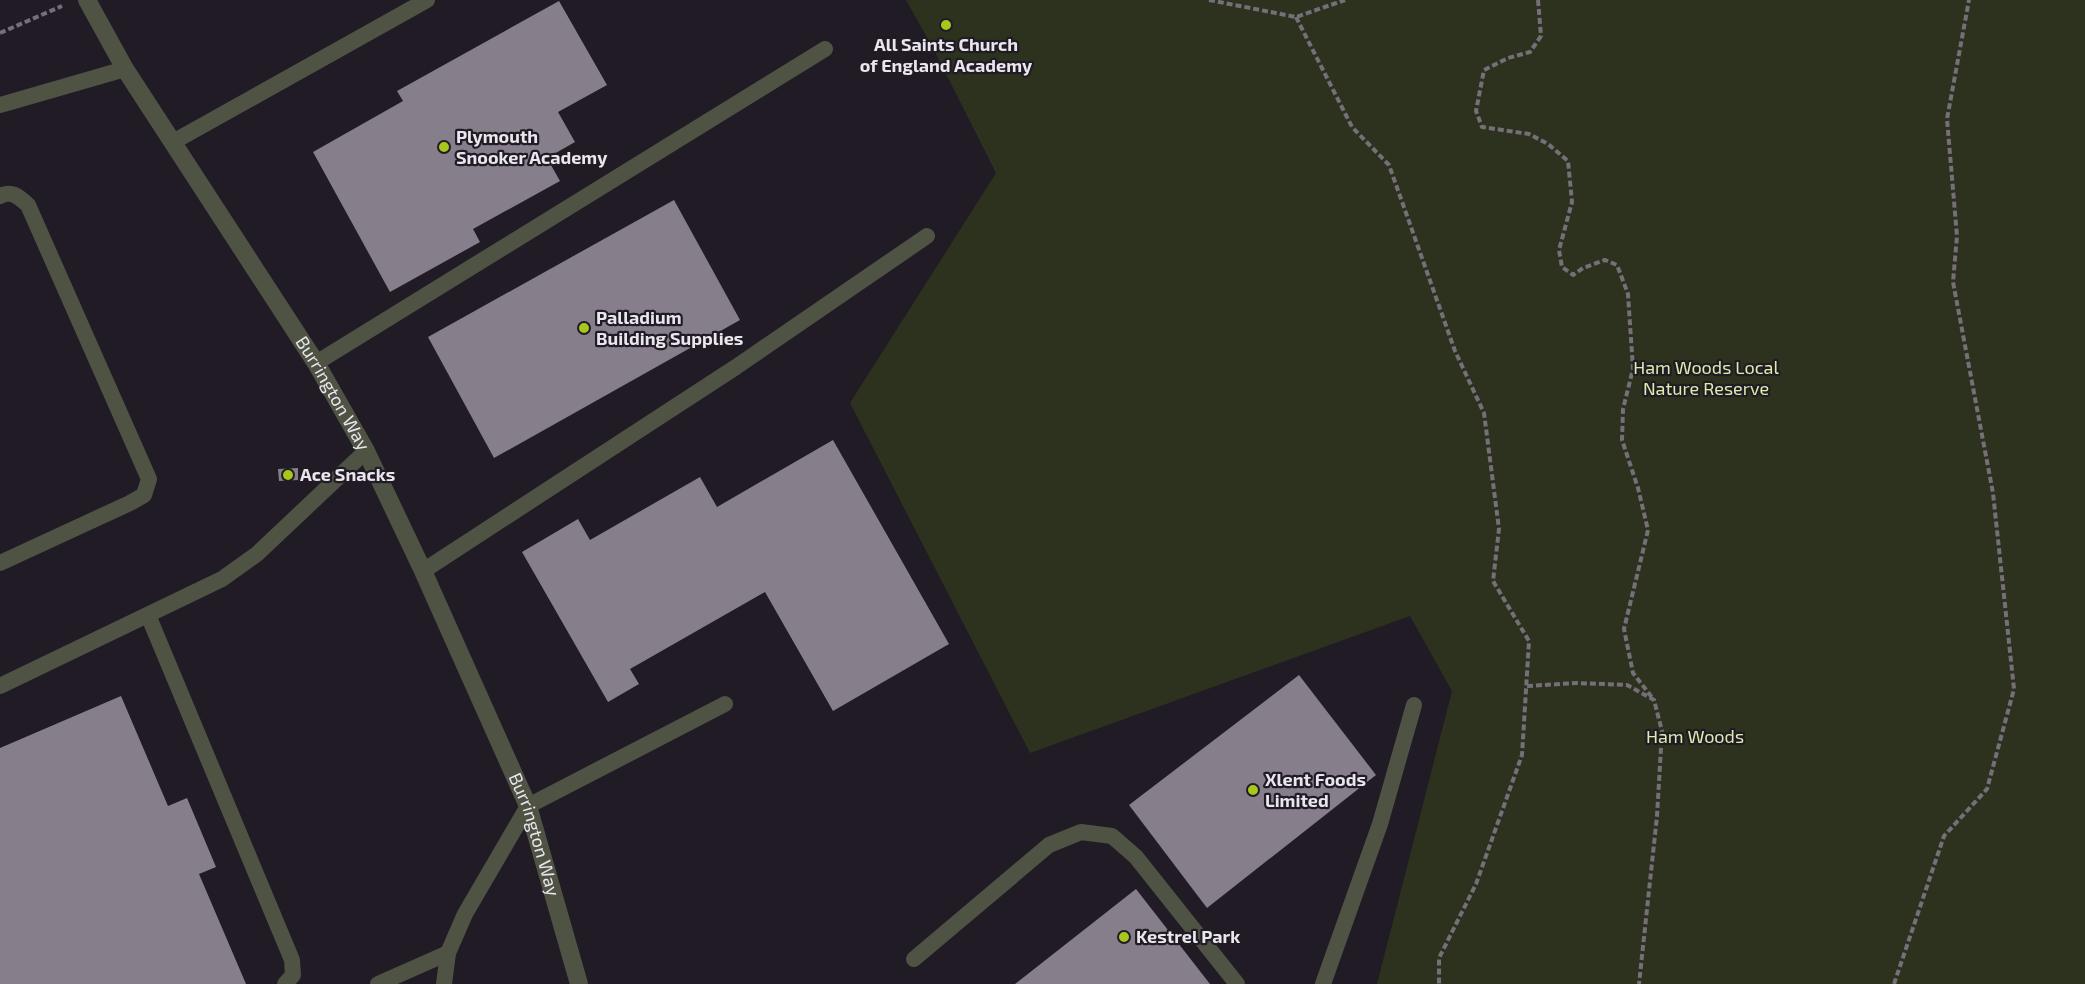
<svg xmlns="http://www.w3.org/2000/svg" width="2085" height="984" font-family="'Exo 2',sans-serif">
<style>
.green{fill:#2d321e}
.building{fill:#867f8b}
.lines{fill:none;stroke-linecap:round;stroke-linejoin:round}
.path{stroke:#746f78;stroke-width:4;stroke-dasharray:6 3;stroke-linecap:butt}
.service{stroke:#4f5344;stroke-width:16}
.minor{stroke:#4f5344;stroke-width:18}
.poi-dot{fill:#a8c71c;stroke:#211b25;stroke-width:2}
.labels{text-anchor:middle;stroke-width:4.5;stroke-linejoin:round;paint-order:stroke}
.poi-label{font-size:18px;font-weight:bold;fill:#eae6ed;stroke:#211b25;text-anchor:start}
.park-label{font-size:18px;fill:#dbedab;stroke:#211b25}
.street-label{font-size:18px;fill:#eae6ed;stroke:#211b25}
</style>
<rect width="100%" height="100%" fill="#211b25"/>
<!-- green -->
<polygon class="green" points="906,0 2085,0 2085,984 1377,984 1452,691 1410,616 1030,753 850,403 996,173 934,50"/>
<!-- building -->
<g class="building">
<polygon points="559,1 607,85 558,112 575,142 547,158 560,181 473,229 480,242 390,292 313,152 403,101 397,91"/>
<polygon points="674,200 740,320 494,458 428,337"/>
<polygon points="833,440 949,644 833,711 765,592 630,669 639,684 608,702 522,552 578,519 590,540 700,477 717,507"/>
<polygon points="298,468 298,480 279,481 278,469"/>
<polygon points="1299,675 1376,775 1207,908 1129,805"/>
<polygon points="121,696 168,806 187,798 216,867 199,874 246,984 0,984 0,748"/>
<polygon points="1136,889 1210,984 1015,984"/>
</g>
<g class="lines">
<!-- path -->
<g class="path">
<polyline points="1209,0 1296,17 1345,0"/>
<polyline points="1538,0 1541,36 1530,52 1508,58 1484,70 1476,111 1482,127 1529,134 1548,144 1568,161 1572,202 1559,250 1562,267 1573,275 1583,268 1605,260 1617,265 1628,294 1633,369 1623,409 1622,440 1638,488 1648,530 1624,629 1633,673 1654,700"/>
<polyline points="1296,17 1352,127 1389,165 1455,351 1484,413 1499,529 1493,581 1529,641 1522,755 1476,884 1439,958 1439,984"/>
<polyline points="0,33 62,6"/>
<polyline points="1527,686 1577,683 1627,685 1654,700 1662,731 1657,816 1639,984"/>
<polyline points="1894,984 1944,836 1987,789 2014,689 1993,493 1953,282 1957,236 1947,119 1969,0"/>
</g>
<!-- service -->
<g class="service">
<polyline points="0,105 125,69"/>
<polyline points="173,142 427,0"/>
<path d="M0 196C12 190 19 197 28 205L149 479 144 495 130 503 0 563"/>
<polyline points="316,363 825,49"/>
<polyline points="423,571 736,367 927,236"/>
<polyline points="148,615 292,960 293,975 285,984"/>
<polyline points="0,686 222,579 257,554 366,451"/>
<polyline points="914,959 1049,845 1081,832 1112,836 1136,857 1237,984"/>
<polyline points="378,984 448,953"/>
<polyline points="444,984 448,953 465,914 528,806 725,704"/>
<polyline points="1323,984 1380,824 1414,705"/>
</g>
<!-- minor -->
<path class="minor" id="s1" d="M87 0 125 69 316 363 366 451 423 571 528 806 579 984"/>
</g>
<!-- markers -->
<g class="poi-dot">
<circle cx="946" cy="25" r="6"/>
<circle cx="444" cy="147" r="6"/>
<circle cx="584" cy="328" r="6"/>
<circle cx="288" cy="475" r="6"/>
<circle cx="1253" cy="790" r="6"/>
<circle cx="1124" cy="937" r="6"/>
</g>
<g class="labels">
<!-- poi labels -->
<g class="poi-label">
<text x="946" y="51" text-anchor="middle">All Saints Church<tspan x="946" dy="21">of England Academy</tspan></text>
<text x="456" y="143">Plymouth<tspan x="456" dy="21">Snooker Academy</tspan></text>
<text x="596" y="324">Palladium<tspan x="596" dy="21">Building Supplies</tspan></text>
<text x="300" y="481">Ace Snacks</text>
<text x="1265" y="786">Xlent Foods<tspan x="1265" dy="21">Limited</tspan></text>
<text x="1136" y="943">Kestrel Park</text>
</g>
<!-- park labels -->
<g class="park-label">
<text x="1706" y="374">Ham Woods Local<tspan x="1706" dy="21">Nature Reserve</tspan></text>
<text x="1695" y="743">Ham Woods</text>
</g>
<!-- street labels -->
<g class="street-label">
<text dy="6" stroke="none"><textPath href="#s1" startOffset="464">Burrington Way</textPath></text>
<text dy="6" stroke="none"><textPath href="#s1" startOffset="950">Burrington Way</textPath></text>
</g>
</g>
</svg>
